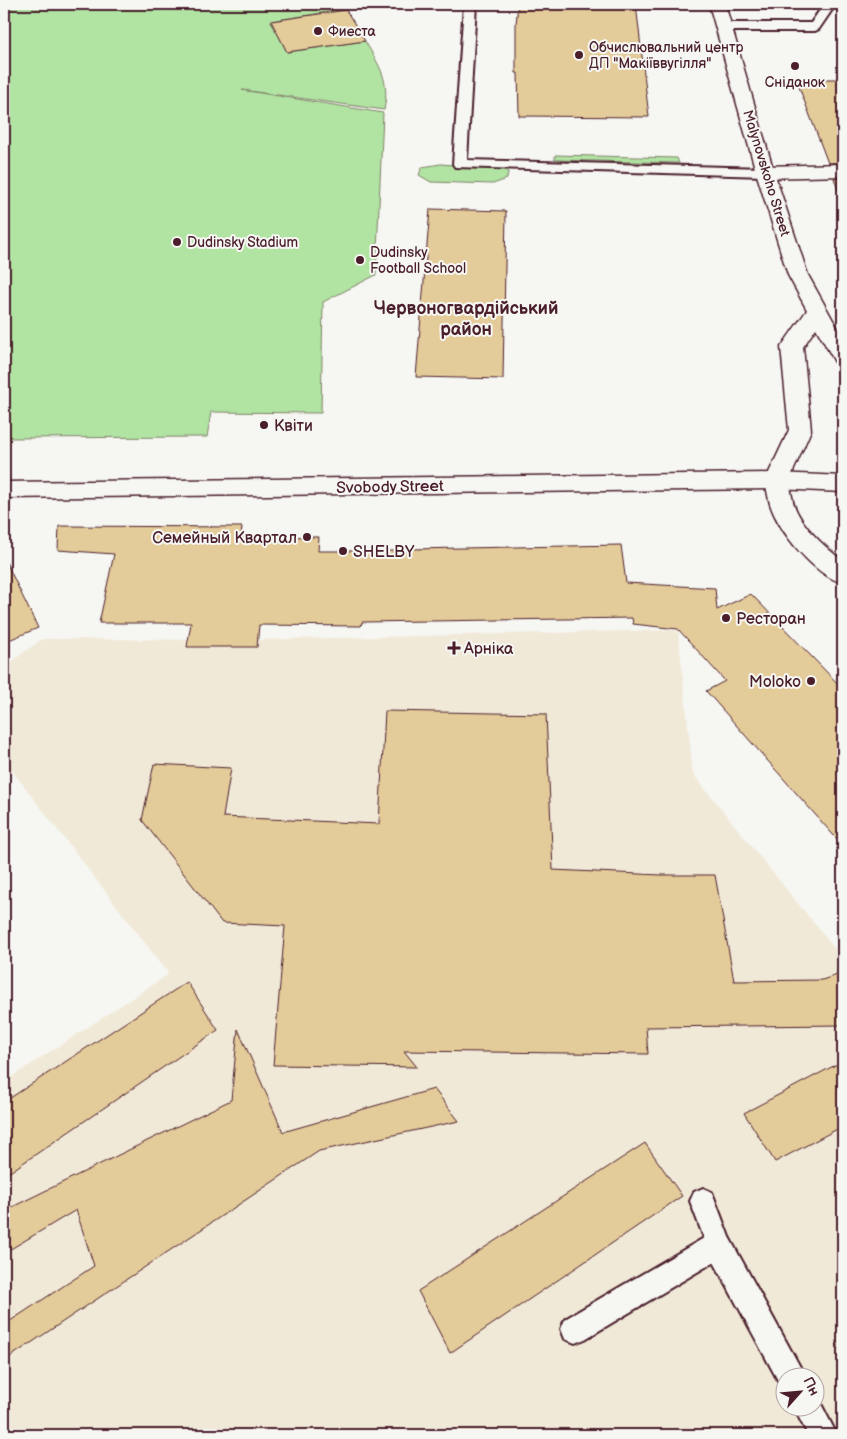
<svg xmlns="http://www.w3.org/2000/svg" width="847" height="1439" font-family="'Balsamiq Sans',sans-serif">
<style>
.built{fill:#f1e9d8;fill-rule:evenodd}
.green{fill:#b1e3a3;stroke:#7e8167}
.building{fill:#e4cb9a;stroke:#4a1f2b}
.lines{fill:none;stroke-linecap:round;stroke-linejoin:round}
.service-casing{stroke:#4a1f2b;stroke-width:4}
.minor-casing{stroke:#4a1f2b;stroke-width:3}
.tertiary-casing{stroke:#4a1f2b;stroke-width:3}
.secondary-casing{stroke:#4a1f2b;stroke-width:3}
.service{fill:#f6f6f2;fill-rule:evenodd}
.minor{fill:#f6f6f2;fill-rule:evenodd}
.tertiary{fill:#f6f6f2;fill-rule:evenodd}
.secondary{fill:#f6f6f2;fill-rule:evenodd}
.poi-dot{fill:#4a1f2b;stroke:#f6f6f2;stroke-width:2}
.labels{text-anchor:middle;stroke-width:4;stroke-linejoin:round;paint-order:stroke}
.far-poi-label{font-size:14px;fill:#4a1f2b;stroke:#f6f6f2;text-anchor:start}
.far-street-label{font-size:14px;fill:#4a1f2b;stroke:#f6f6f2}
.poi-label{font-size:16px;fill:#4a1f2b;stroke:#f6f6f2;text-anchor:start}
.street-label{font-size:16px;fill:#4a1f2b;stroke:#f6f6f2}
.far-district-label{font-size:18px;font-weight:bold;fill:#4a1f2b;stroke:#f6f6f2}
</style>
<rect width="100%" height="100%" fill="#f6f6f2"/>
<filter id="ink" filterUnits="userSpaceOnUse"><feTurbulence type="fractalNoise" baseFrequency=".02" numOctaves="2"/><feDisplacementMap in="SourceGraphic" scale="10" xChannelSelector="R" yChannelSelector="G"/><feConvolveMatrix kernelMatrix="1 2 1 2 8 2 1 2 1" color-interpolation-filters="sRGB"/></filter>
<g filter="url(#ink)">
<!-- built -->
<path class="built" d="M678 630 693 774 843 959V1435H4V1082L169 974 4 760V667L42 639 250 640ZM784 1376H814V1406H784Z"/>
<!-- green -->
<g class="green">
<path d="M4 4H339L347 9 271 21 287 52 365 41C380 67 390 80 384 110L242 90 383 113 376 275 323 302 321 413 211 412 207 437 4 438Z"/>
<polygon points="555,155 677,158 679,163 555,160"/>
<polygon points="441,164 504,169 508,172 507,179 493,184 431,182 419,175 422,167"/>
</g>
<!-- building -->
<g class="building">
<polygon points="518,4 636,4 649,117 519,116 518,73 516,73 516,24"/>
<polygon points="346,10 365,41 287,52 271,21"/>
<polygon points="796,79 843,79 843,162 828,163"/>
<polygon points="834,178 843,178 843,195 840,196"/>
<polygon points="430,209 506,211 503,379 416,377"/>
<polygon points="59,526 242,527 241,536 319,537 318,551 410,551 410,549 621,545 626,583 715,588 717,610 751,594 843,689 843,846 706,691 725,681 678,629 633,624 632,618 362,622 361,626 259,625 257,647 187,647 191,623 99,623 114,554 58,550"/>
<polygon points="4,558 38,628 4,642"/>
<polygon points="385,711 546,714 553,870 661,875 715,875 734,981 822,980 843,973 843,1025 646,1027 648,1054 404,1051 417,1067 273,1065 285,926 222,923 142,820 154,764 231,768 223,817 379,824"/>
<polygon points="187,982 218,1030 4,1176 4,1102"/>
<polygon points="238,1029 283,1132 434,1089 459,1121 319,1151 4,1361 4,1325 94,1266 76,1210 4,1253 4,1211 231,1100"/>
<polygon points="843,1061 843,1126 775,1162 744,1113"/>
<polygon points="645,1143 682,1196 450,1353 418,1291"/>
</g>
<g class="lines">
<!-- service casing -->
<g class="service-casing">
<g id="service">
<polygon points="464,4 476,4 467,160 765,168 772,172 765,176 455,167 453,164"/>
<polygon points="824,4 836,4 819,29 815,31 725,31 719,27 725,23 811,23"/>
<polygon points="703,1188 712,1192 729,1237 805,1376 784,1376 784,1387 781,1386 714,1262 585,1339 575,1343 565,1339 561,1329 565,1319 704,1238 690,1201 694,1192"/>
<polygon points="814,1395 817,1396 837,1435 808,1435 793,1406 814,1406"/>
</g>
</g>
<!-- minor casing -->
<g class="minor-casing">
<g id="minor">
<polygon points="843,164 843,176 765,178 758,176 756,172 758,168 765,166"/>
<path d="M777 473 785 475C791 485 791 495 794 505 803 528 824 546 843 561V583C815 576 779 532 770 504 768 497 767 489 765 481L769 475Z"/>
</g>
</g>
<!-- tertiary casing -->
<g class="tertiary-casing">
<polygon id="tertiary" points="709,4 725,4 774,172 808,275 843,338 843,364 835,362 816,328 803,347 811,430 789,481 785,487 777,489 769,487 765,481 789,430 781,347 807,310 788,275 756,172"/>
</g>
<!-- secondary casing -->
<g class="secondary-casing">
<polygon id="secondary" points="777,473 843,476 843,492 777,489 4,498 4,482"/>
</g>
<!-- service -->
<use href="#service" class="service"/>
<!-- minor -->
<use href="#minor" class="minor"/>
<!-- tertiary -->
<use href="#tertiary" class="tertiary"/>
<!-- secondary -->
<use href="#secondary" class="secondary"/>
</g>
</g>
<!-- markers -->
<g class="poi-dot">
<circle cx="318" cy="31" r="5"/>
<circle cx="579" cy="55" r="5"/>
<circle cx="795" cy="66" r="5"/>
<circle cx="177" cy="242" r="5"/>
<circle cx="360" cy="260" r="5"/>
<circle cx="264" cy="425" r="5"/>
<circle cx="307" cy="537" r="5"/>
<circle cx="343" cy="551" r="5"/>
<circle cx="726" cy="618" r="5"/>
<path d="M451.5 640.5h5v5h5v5h-5v5h-5v-5h-5v-5h5z"/>
<circle cx="811" cy="681" r="5"/>
</g>
<g class="labels">
<!-- far-poi labels -->
<g class="far-poi-label">
<text x="328" y="36">Фиеста</text>
<text x="589" y="52">Обчислювальний центр<tspan x="589" dy="16">ДП "Макіїввугілля"</tspan></text>
<text x="795" y="87" text-anchor="middle">Сніданок</text>
<text x="187" y="247">Dudinsky Stadium</text>
<text x="370" y="257">Dudinsky<tspan x="370" dy="16">Football School</tspan></text>
</g>
<!-- far-street labels -->
<g class="far-street-label">
<text transform="translate(767 173) rotate(73)" y="5">Malynovskoho Street</text>
</g>
<!-- poi labels -->
<g class="poi-label">
<text x="274" y="431">Квіти</text>
<text x="297" y="543" text-anchor="end">Семейный Квартал</text>
<text x="353" y="557">SHELBY</text>
<text x="736" y="624">Ресторан</text>
<text x="464" y="654">Арніка</text>
<text x="801" y="687" text-anchor="end">Moloko</text>
</g>
<!-- street labels -->
<g class="street-label">
<text transform="translate(390 486) rotate(-1)" y="6">Svobody Street</text>
</g>
<!-- far-district labels -->
<g class="far-district-label">
<text x="466" y="314">Червоногвардійський<tspan x="466" dy="21">район</tspan></text>
</g>
</g>
<!-- margin -->
<rect width="847" height="1439" fill="none" stroke="#f6f6f2" stroke-width="20"/>
<rect x="10" y="10" width="827" height="1419" fill="none" stroke="#4a1f2b" stroke-width="2" filter="url(#ink)"/>
<!-- north arrow -->
<g transform="translate(800 1392) rotate(63)"><circle r="24" fill="#f6f6f2" stroke="#b1a0a2"/>
<path d="M0-4L9 19L0 12L-9 19Z" fill="#4a1f2b"/>
<text y="-8" font-size="14" font-weight="bold" text-anchor="middle" fill="#4a1f2b">Пн</text>
</g>
</svg>
